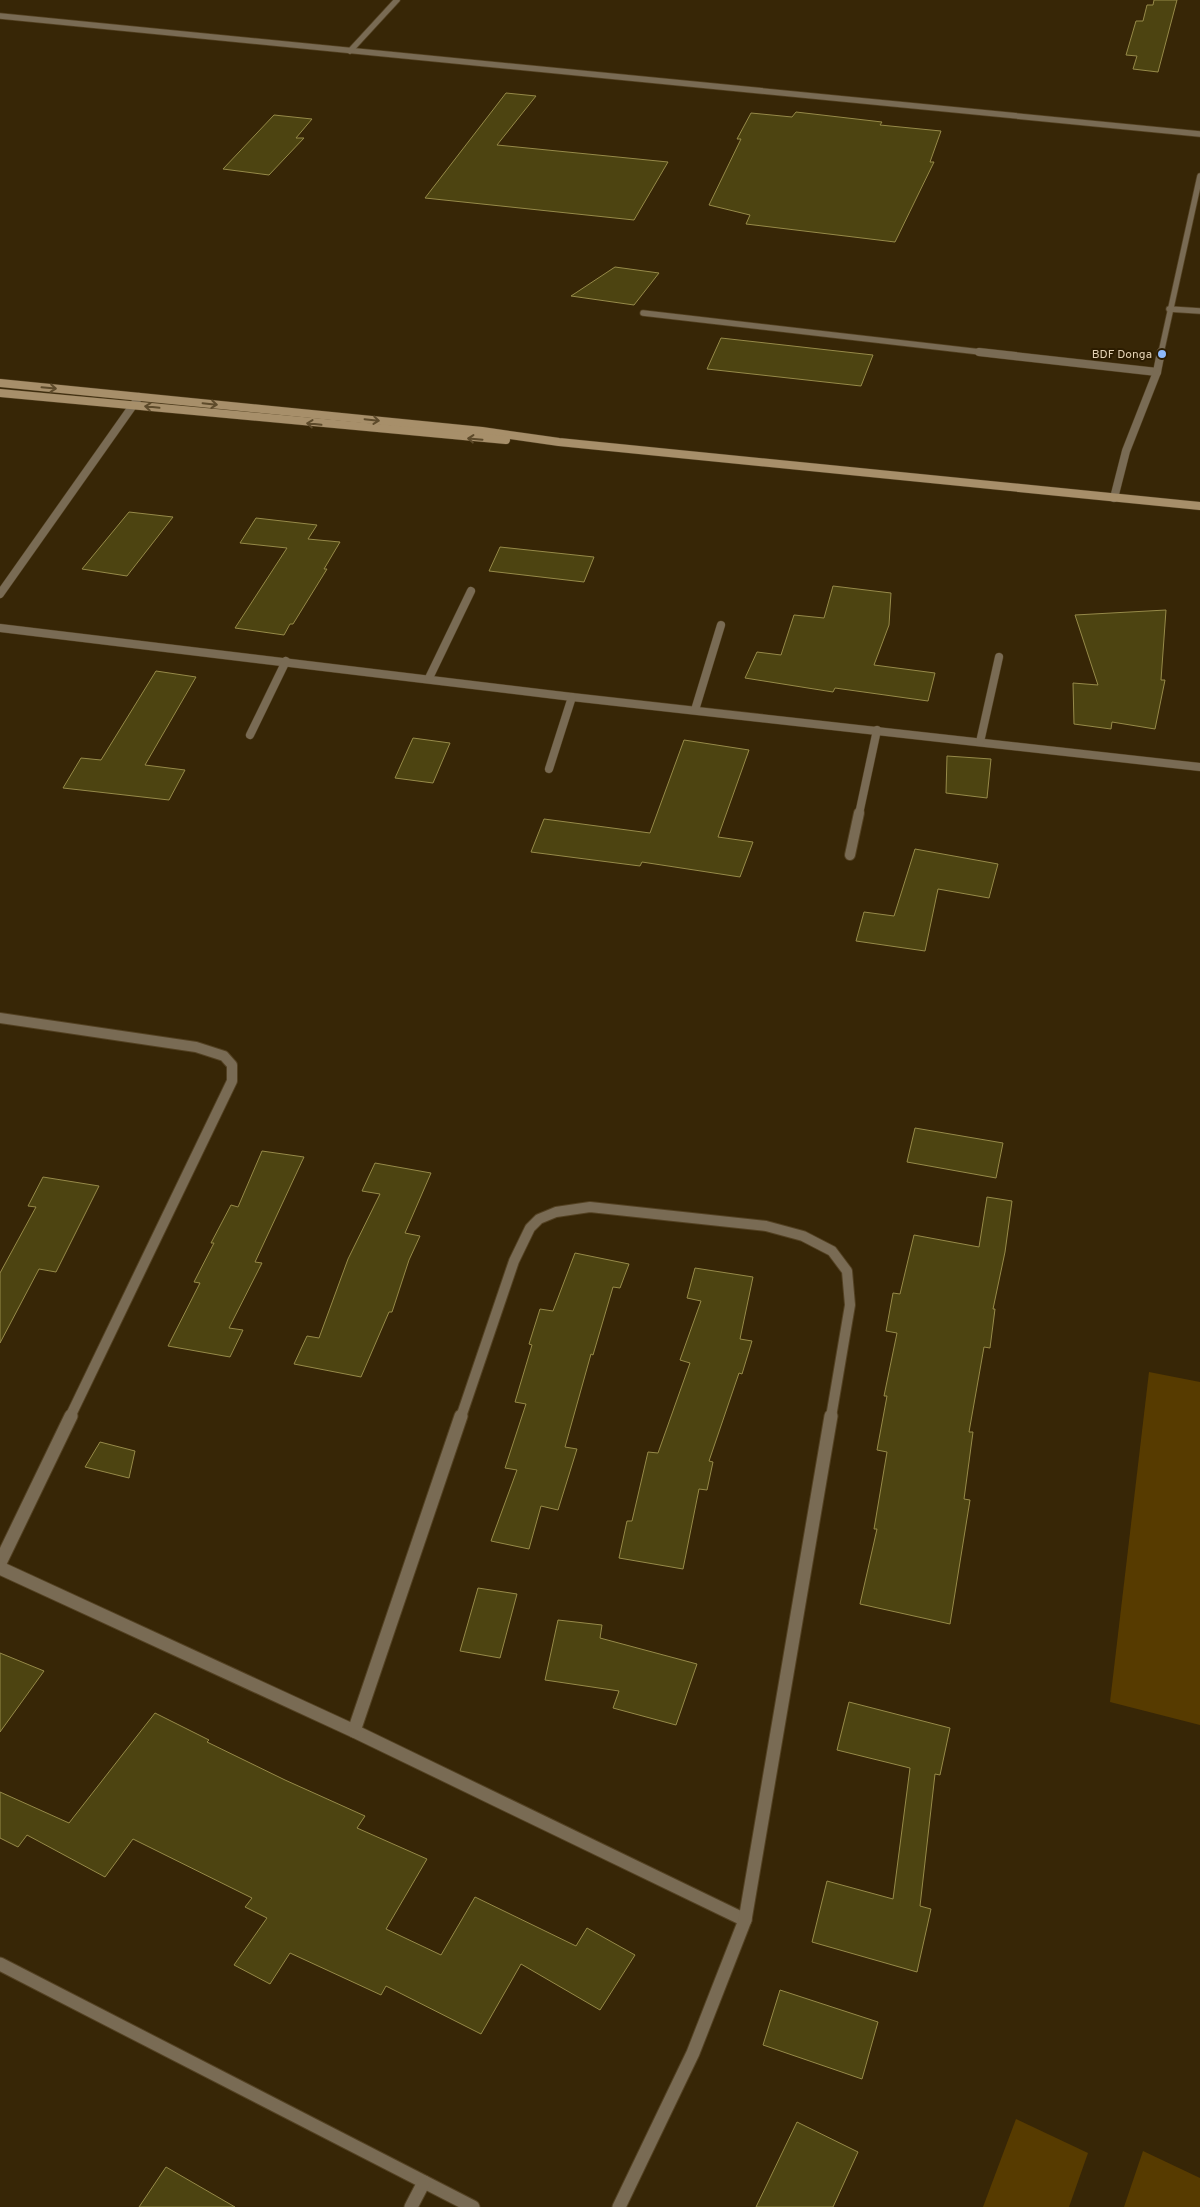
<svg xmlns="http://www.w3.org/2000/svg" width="1200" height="2207" font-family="Overpass,sans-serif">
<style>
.green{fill:#573b00}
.building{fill:#4d4411;stroke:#968a49}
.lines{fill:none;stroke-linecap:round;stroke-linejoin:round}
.service-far1-casing{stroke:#534122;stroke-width:7}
.service-casing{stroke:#534122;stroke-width:9}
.minor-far3-casing{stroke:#534122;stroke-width:7}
.minor-far2-casing{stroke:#534122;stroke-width:9}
.minor-far1-casing{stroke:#534122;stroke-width:12}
.minor-casing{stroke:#534122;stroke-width:15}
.secondary-casing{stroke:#534122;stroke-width:9}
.service-far1{stroke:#796b54;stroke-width:5.5}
.service{stroke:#796b54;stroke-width:8}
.minor-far3{stroke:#796b54;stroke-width:5.5}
.minor-far2{stroke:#796b54;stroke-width:8}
.minor-far1{stroke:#796b54;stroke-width:10}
.minor{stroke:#796b54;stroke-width:13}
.secondary{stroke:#a78f6a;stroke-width:8}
.oneway{stroke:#5d4a2a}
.poi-dot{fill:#8db9fc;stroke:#2c1c00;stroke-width:2}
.labels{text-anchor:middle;stroke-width:4;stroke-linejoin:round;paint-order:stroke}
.far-poi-label{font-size:12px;fill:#e3d1b4;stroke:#2c1c00;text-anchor:end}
</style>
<rect width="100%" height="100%" fill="#372606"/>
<!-- green -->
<g class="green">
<polygon points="1149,1372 1200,1382 1200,1725 1110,1702"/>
<polygon points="1016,2119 1088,2153 1069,2207 983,2207"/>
<polygon points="1143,2151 1200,2178 1200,2207 1124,2207"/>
</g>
<!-- building -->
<g class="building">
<polygon points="1154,0 1177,0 1158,72 1133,69 1137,56 1126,55 1136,21 1143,21 1147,5 1153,5"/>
<polygon points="506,93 536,96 497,145 668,162 634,220 425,198"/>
<polygon points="796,112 882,122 880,125 941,131 930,162 934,162 895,242 746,224 750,215 709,205 741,139 737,139 751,113 792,117"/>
<polygon points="274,115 312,119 296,138 304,138 269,175 223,169"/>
<polygon points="615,267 659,273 634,305 571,296"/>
<polygon points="721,338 873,355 861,386 707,369"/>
<polygon points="129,512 173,517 127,576 82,569"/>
<polygon points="256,518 317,525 308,539 340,542 324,569 327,569 293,624 290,624 284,635 235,628 287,548 240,543"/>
<polygon points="500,547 594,557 584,582 489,571"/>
<polygon points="833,586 891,593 889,625 874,665 935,673 928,701 835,688 833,692 745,678 757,652 781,655 794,615 824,618"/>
<polygon points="1166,610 1161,680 1165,680 1155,729 1112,722 1111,729 1074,724 1073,683 1098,685 1075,615"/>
<polygon points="156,671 196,677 145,765 185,770 169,800 63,788 81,758 101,760"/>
<polygon points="413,738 450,743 433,783 395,778"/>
<polygon points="684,740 749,750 718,837 753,842 740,877 642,862 640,866 531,852 544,819 650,833"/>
<polygon points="947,756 991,759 987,798 946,793"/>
<polygon points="915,849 998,864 989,898 938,889 925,951 856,941 864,912 894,916"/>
<polygon points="915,1128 1003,1143 996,1178 907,1162"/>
<polygon points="262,1151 304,1157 255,1262 262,1263 229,1328 243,1330 230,1357 168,1346 200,1283 194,1282 214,1243 211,1243 231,1205 238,1207"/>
<polygon points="375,1163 431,1173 405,1233 420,1236 409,1260 392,1312 389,1312 361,1377 294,1364 307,1336 319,1338 348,1259 380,1194 362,1191"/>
<polygon points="43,1177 99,1186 56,1272 39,1269 0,1343 0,1273 36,1207 28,1206"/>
<polygon points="987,1197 1012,1201 1005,1252 993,1309 995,1309 990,1348 984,1347 969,1432 973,1432 964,1499 970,1500 950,1624 860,1604 877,1529 874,1529 887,1452 877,1450 887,1396 884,1396 897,1333 886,1331 893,1293 900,1294 914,1235 979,1247"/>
<polygon points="575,1253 629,1264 620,1288 613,1287 593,1355 591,1354 565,1447 577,1449 558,1510 541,1506 529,1549 491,1541 517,1470 505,1468 526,1404 515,1402 532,1345 529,1344 540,1309 553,1311"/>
<polygon points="695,1268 753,1277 740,1339 752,1341 742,1374 739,1373 709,1461 713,1462 707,1490 699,1489 683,1569 619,1558 627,1521 632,1521 648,1452 658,1453 690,1363 680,1360 701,1301 687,1298"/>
<polygon points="100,1442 135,1451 129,1478 85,1467"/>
<polygon points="478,1588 517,1594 500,1658 460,1651"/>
<polygon points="558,1620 602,1625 600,1638 697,1664 676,1725 613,1708 619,1691 545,1680"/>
<polygon points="0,1653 44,1671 0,1732"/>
<polygon points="849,1702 950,1728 940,1775 935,1774 920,1906 931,1909 917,1972 812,1942 827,1881 893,1899 910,1768 837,1750"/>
<polygon points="155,1713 209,1740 207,1742 285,1780 365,1816 357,1828 427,1859 386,1929 441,1955 475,1897 576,1946 587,1928 635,1955 600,2010 521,1964 481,2034 386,1986 381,1995 290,1953 270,1984 234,1965 267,1918 245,1907 252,1898 133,1839 105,1877 27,1835 18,1847 0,1838 0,1792 69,1823"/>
<polygon points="780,1990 878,2022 862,2079 763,2045"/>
<polygon points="797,2122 858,2152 833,2207 756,2207"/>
<polygon points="166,2167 235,2207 139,2207"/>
</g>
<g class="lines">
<!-- service-far1 casing -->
<g class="service-far1-casing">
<polyline id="service-far1" points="643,313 989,353"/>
</g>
<!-- service casing -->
<g class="service-casing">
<polyline id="service" points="979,352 1157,372"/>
</g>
<!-- minor-far3 casing -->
<g class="minor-far3-casing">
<g id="minor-far3">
<polyline points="0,16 1200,134"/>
<polyline points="350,51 397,0"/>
<polyline points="1169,309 1200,311"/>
<polyline points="1161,353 1200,176"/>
</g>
</g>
<!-- minor-far2 casing -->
<g class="minor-far2-casing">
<g id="minor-far2">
<polyline points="1114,498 1126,451 1157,372 1161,352"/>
<polyline points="0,594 139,397"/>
<polyline points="0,628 572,697 1200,767"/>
<polyline points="429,678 471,591"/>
<polyline points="695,710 721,625"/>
<polyline points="250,735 286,661"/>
<polyline points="980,742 999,657"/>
<polyline points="549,769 572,697"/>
<polyline points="859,814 877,730"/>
</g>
</g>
<!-- minor-far1 casing -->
<g class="minor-far1-casing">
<g id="minor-far1">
<polyline points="850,855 859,813"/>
<polyline points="0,1018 196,1047 224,1056 232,1065 232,1081 70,1417"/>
<polyline points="461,1417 514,1261 530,1228 539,1219 556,1212 590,1207 766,1226 803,1236 832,1251 847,1271 850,1305 831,1417"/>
</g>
</g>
<!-- minor casing -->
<g class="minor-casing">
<g id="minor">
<polyline points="0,1563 71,1416"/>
<polyline points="0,1568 354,1731 745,1920"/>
<polyline points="354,1731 461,1416"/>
<polyline points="0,1964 473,2207"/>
<polyline points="411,2207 424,2182"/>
<polyline points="619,2207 693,2053 745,1920 831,1416"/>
</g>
</g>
<!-- secondary casing -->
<g class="secondary-casing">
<g id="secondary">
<polyline points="0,383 482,431 559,442 1200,506"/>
<polyline points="0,393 506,440"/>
</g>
</g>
<!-- service-far1 -->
<use href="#service-far1" class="service-far1"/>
<!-- service -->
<use href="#service" class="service"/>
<!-- minor-far3 -->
<use href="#minor-far3" class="minor-far3"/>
<!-- minor-far2 -->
<use href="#minor-far2" class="minor-far2"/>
<!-- minor-far1 -->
<use href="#minor-far1" class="minor-far1"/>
<!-- minor -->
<use href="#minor" class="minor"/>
<!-- secondary -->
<use href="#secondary" class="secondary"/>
</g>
<!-- one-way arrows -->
<defs><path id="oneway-shaft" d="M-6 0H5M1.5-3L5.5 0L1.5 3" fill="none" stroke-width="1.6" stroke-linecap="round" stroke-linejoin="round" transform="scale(1.25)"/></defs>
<g class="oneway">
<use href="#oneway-shaft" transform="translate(49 388) rotate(5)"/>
<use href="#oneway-shaft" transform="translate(210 404) rotate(6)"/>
<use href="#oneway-shaft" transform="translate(152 407) rotate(-174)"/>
<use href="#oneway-shaft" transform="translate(372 420) rotate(6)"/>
<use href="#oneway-shaft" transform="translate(314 424) rotate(-174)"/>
<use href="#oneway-shaft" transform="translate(475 439) rotate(-175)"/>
</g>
<!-- markers -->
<circle class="poi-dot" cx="1162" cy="354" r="5"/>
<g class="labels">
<!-- far-poi labels -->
<g class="far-poi-label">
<text x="1152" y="358">BDF Donga</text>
</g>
</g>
</svg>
